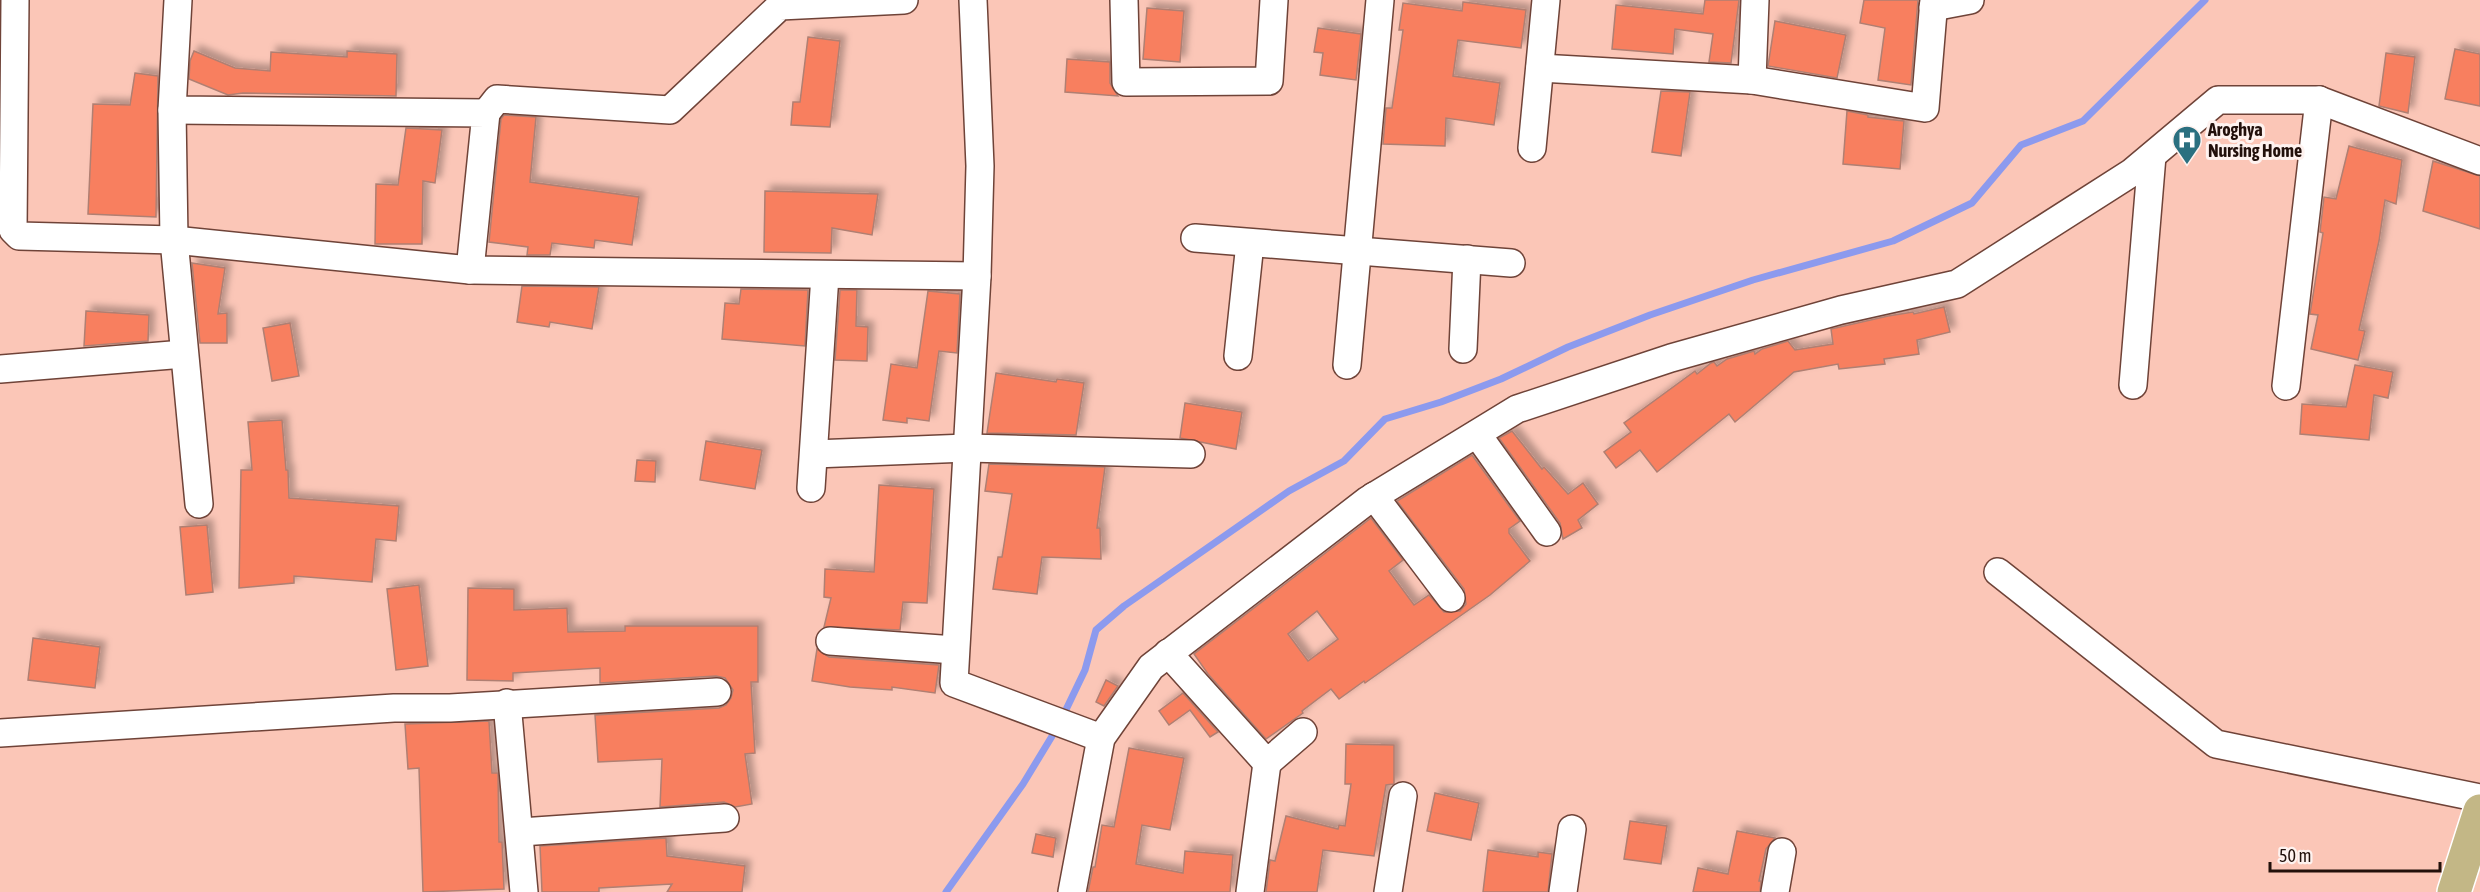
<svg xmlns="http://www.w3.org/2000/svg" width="2480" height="892" font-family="'Asap Condensed',sans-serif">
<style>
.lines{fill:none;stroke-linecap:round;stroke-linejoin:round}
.stream{stroke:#8c9aee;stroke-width:7}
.building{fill:#f87f5f;stroke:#b07f72;stroke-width:1.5;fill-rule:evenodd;filter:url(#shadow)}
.minor-casing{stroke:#6f4338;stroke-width:30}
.primary-casing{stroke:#fff;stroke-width:36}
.minor{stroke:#fff;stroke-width:27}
.primary{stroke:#c3b786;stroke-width:33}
.labels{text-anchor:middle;stroke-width:6;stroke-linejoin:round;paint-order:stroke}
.poi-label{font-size:18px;font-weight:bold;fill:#22100b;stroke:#fef2ef;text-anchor:start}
</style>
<defs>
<filter id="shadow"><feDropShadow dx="5.5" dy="-5.5" stdDeviation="3" flood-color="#0004"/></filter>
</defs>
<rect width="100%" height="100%" fill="#fbc6b7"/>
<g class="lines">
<!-- stream -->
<g class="stream">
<polyline points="1062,718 1085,670 1096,630 1124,606 1289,491 1344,461 1385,419 1441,402 1501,379 1568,347 1650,315 1753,280 1893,241 1972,203 2021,145 2083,121 2205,0"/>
<polyline points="946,892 1023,784 1057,728"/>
</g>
</g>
<!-- building -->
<g class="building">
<polygon points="1705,0 1739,0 1731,63 1709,62 1713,34 1675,29 1673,54 1612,49 1616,5 1703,14"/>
<polygon points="1864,0 1918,0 1911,85 1878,80 1885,28 1860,23"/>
<polygon points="1463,2 1526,10 1521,48 1458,40 1453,76 1500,83 1494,125 1446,118 1445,146 1383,144 1386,108 1392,108 1403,30 1399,30 1403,3 1462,11"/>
<polygon points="1147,8 1184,11 1180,62 1143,59"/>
<polygon points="1775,21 1846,35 1837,78 1768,66"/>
<polygon points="1318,28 1361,34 1356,80 1320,75 1323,53 1314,52"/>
<polygon points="808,37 840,41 830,127 791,125 793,102 800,102"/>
<polygon points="2455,49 2480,54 2480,106 2445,99"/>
<polygon points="194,51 235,68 270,71 271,52 347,57 347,51 397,54 396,96 243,93 228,95 189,79 190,61"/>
<polygon points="2386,53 2415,57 2408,113 2379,106"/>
<polygon points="1067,59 1110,62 1110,83 1118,96 1065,92"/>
<polygon points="135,73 158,76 156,217 88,214 93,104 130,105"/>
<polygon points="1661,91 1690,92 1681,156 1652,152"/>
<polygon points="1847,111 1868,115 1868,117 1904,121 1900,169 1843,164"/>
<polygon points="504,115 536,117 530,182 639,197 632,245 595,240 594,248 552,243 550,255 527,255 528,247 489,242 501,119"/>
<polygon points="406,128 442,130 435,183 423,181 422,244 375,244 376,184 398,185"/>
<polygon points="2349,146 2402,160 2396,204 2385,200 2379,241 2359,330 2365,331 2358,360 2311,349 2318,315 2310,314 2323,233 2320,232 2324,197 2336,199"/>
<polygon points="2433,161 2480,176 2480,229 2423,211"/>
<polygon points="765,191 878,194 872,235 832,228 831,253 764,252"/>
<polygon points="192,263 225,268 218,314 227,313 227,343 200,343"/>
<polygon points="522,286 599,287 592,329 550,322 549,327 517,322"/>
<polygon points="741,289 808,290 805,346 722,339 725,303 739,304"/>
<polygon points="840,290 857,290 856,326 868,327 867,361 835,360"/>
<polygon points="928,291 960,294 957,353 939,351 929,421 907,418 907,423 883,420 891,364 917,368"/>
<polygon points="1944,307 1950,332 1917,340 1919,354 1884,359 1885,364 1839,369 1838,364 1794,372 1735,422 1729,414 1657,472 1640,450 1616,468 1604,452 1631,432 1624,423 1695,371 1697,374 1711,363 1714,362 1717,366 1727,359 1754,351 1755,354 1762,349 1788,341 1795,350 1833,344 1831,329 1888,316 1913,312 1914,314"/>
<polygon points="86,311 149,315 148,341 84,346"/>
<polygon points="290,323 299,376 272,381 263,328"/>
<polygon points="2355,365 2393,372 2388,398 2374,395 2369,440 2300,434 2302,404 2346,407"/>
<polygon points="996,373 1056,382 1057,379 1084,383 1076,435 987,433"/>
<polygon points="1185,403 1242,412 1236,449 1180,438"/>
<polygon points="282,420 286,470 288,470 289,498 399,506 396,541 376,539 372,582 294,576 294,583 239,588 241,470 252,470 248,422"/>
<polygon points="1512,431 1542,469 1544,467 1568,494 1583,483 1598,504 1578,520 1582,528 1563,539 1560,523 1499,438"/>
<polygon points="706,441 762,450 755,489 700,480"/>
<path d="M1472 455 1520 521 1509 529V533L1530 561 1490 595 1365 683 1364 681 1339 699 1331 689 1302 711 1303 713 1266 739 1208 674 1194 654 1371 518 1403 560 1389 571 1414 605 1429 595 1444 612 1460 611 1466 604 1464 589 1397 501ZM1317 611 1338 639 1308 661 1288 634Z"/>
<polygon points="637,460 656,461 655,482 635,481"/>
<polygon points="989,464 1105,467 1097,528 1100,528 1101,559 1042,557 1037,594 993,589 998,557 1002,557 1012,494 985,491"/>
<polygon points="879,485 934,489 927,603 903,602 900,630 824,627 831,598 824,597 825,569 874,572"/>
<polygon points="207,525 213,592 186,595 180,527"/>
<polygon points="419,585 428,666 396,670 387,589"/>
<polygon points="468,588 514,589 514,610 567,608 568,632 625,631 625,626 758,626 758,682 751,682 755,753 745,754 752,804 735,807 724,802 660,807 662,759 598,762 595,715 719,708 726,705 731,698 733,690 725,678 716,676 600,683 600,668 513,673 513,681 467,680"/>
<polygon points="33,638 100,647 95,688 28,680"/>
<polygon points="817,649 829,657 939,665 935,693 892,687 892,690 850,687 812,681"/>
<polygon points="1106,680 1118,686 1104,706 1096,702"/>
<polygon points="1183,693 1218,732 1210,737 1190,710 1169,725 1159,711"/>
<polygon points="489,721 492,773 498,773 499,842 502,842 504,889 423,892 419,768 408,769 405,724"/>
<polygon points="1346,744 1394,745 1394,784 1386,785 1374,856 1323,850 1317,892 1266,892 1270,860 1275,861 1286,816 1338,829 1339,825 1345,826 1351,784 1345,784"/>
<polygon points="1129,748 1184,758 1170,830 1142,825 1136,864 1183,873 1185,851 1233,855 1230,892 1088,892 1093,867 1095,867 1102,825 1114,827"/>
<polygon points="1435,793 1479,803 1471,840 1427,831"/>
<polygon points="1630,821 1667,826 1661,864 1624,859"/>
<polygon points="1737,831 1775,838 1766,849 1759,881 1761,881 1760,892 1693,892 1698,868 1728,874"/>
<polygon points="1036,834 1056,838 1053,857 1032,853"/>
<polygon points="666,838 667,856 745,866 742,892 667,892 672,884 599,888 599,892 542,892 540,846"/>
<polygon points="1488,850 1538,857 1538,852 1552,854 1548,892 1483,892"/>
</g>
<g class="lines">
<!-- minor casing -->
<g class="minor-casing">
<g id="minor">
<polyline points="15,0 13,230 19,236 174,240 470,270 977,276"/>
<polyline points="178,0 172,110 486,113 470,270"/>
<polyline points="973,0 980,166 977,276 954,683 1101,738"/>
<polyline points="1124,0 1126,82 1269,81 1274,0"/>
<polyline points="1933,7 1970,0"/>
<polyline points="1540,68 1752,80 1925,108 1934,0"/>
<polyline points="1752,80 1755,0"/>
<polyline points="172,110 174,240 199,504"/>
<polyline points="486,113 497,99 670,110 780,6 904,0"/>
<polyline points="1532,148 1546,0"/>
<polyline points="1195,238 1511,263"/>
<polyline points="1463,349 1467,259"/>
<polyline points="1238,356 1250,243"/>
<polyline points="1347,365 1380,0"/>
<polyline points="0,369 184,354"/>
<polyline points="2133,385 2152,156"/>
<polyline points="2286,386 2319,100"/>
<polyline points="1477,434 1547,532"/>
<polyline points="814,454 967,448 1191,454"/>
<polyline points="811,488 825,275"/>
<polyline points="1374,496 1451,598"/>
<polyline points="1998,572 2216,744 2480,798"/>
<polyline points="830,641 955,650"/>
<polyline points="1168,653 1267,763 1303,732"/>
<polyline points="507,703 524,892"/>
<polyline points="0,733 394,708 450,708 717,692"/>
<polyline points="521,832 725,818"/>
<polyline points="1072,892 1101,738 1151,667 1368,500 1517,409 1671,358 1841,310 1957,284 2131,173 2218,100 2319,100 2480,161"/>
<polyline points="1250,892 1267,763"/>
<polyline points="1388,892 1403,796"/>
<polyline points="1563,892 1572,829"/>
<polyline points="1775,892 1782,852"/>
</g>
</g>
<!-- primary casing -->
<g class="primary-casing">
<polyline id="primary" points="2454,892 2480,811"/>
</g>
<!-- minor -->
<use href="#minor" class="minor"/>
<!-- primary -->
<use href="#primary" class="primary"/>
</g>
<!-- icons -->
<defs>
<g id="hospital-pin" transform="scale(1.5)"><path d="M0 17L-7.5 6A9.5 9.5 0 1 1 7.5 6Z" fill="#2b7080" stroke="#fef2ef"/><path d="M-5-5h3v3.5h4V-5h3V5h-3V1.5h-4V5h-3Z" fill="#fff"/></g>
</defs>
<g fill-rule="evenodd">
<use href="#hospital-pin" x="2187" y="140"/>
</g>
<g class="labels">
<!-- poi labels -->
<g class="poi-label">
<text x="2208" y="136">Aroghya<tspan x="2208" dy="21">Nursing Home</tspan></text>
</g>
</g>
<!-- scale -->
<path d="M2270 862v9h170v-9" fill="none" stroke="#22100b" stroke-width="3"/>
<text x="2279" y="862" font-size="18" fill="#22100b" stroke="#fef2ef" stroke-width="4.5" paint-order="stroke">50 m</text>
</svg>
